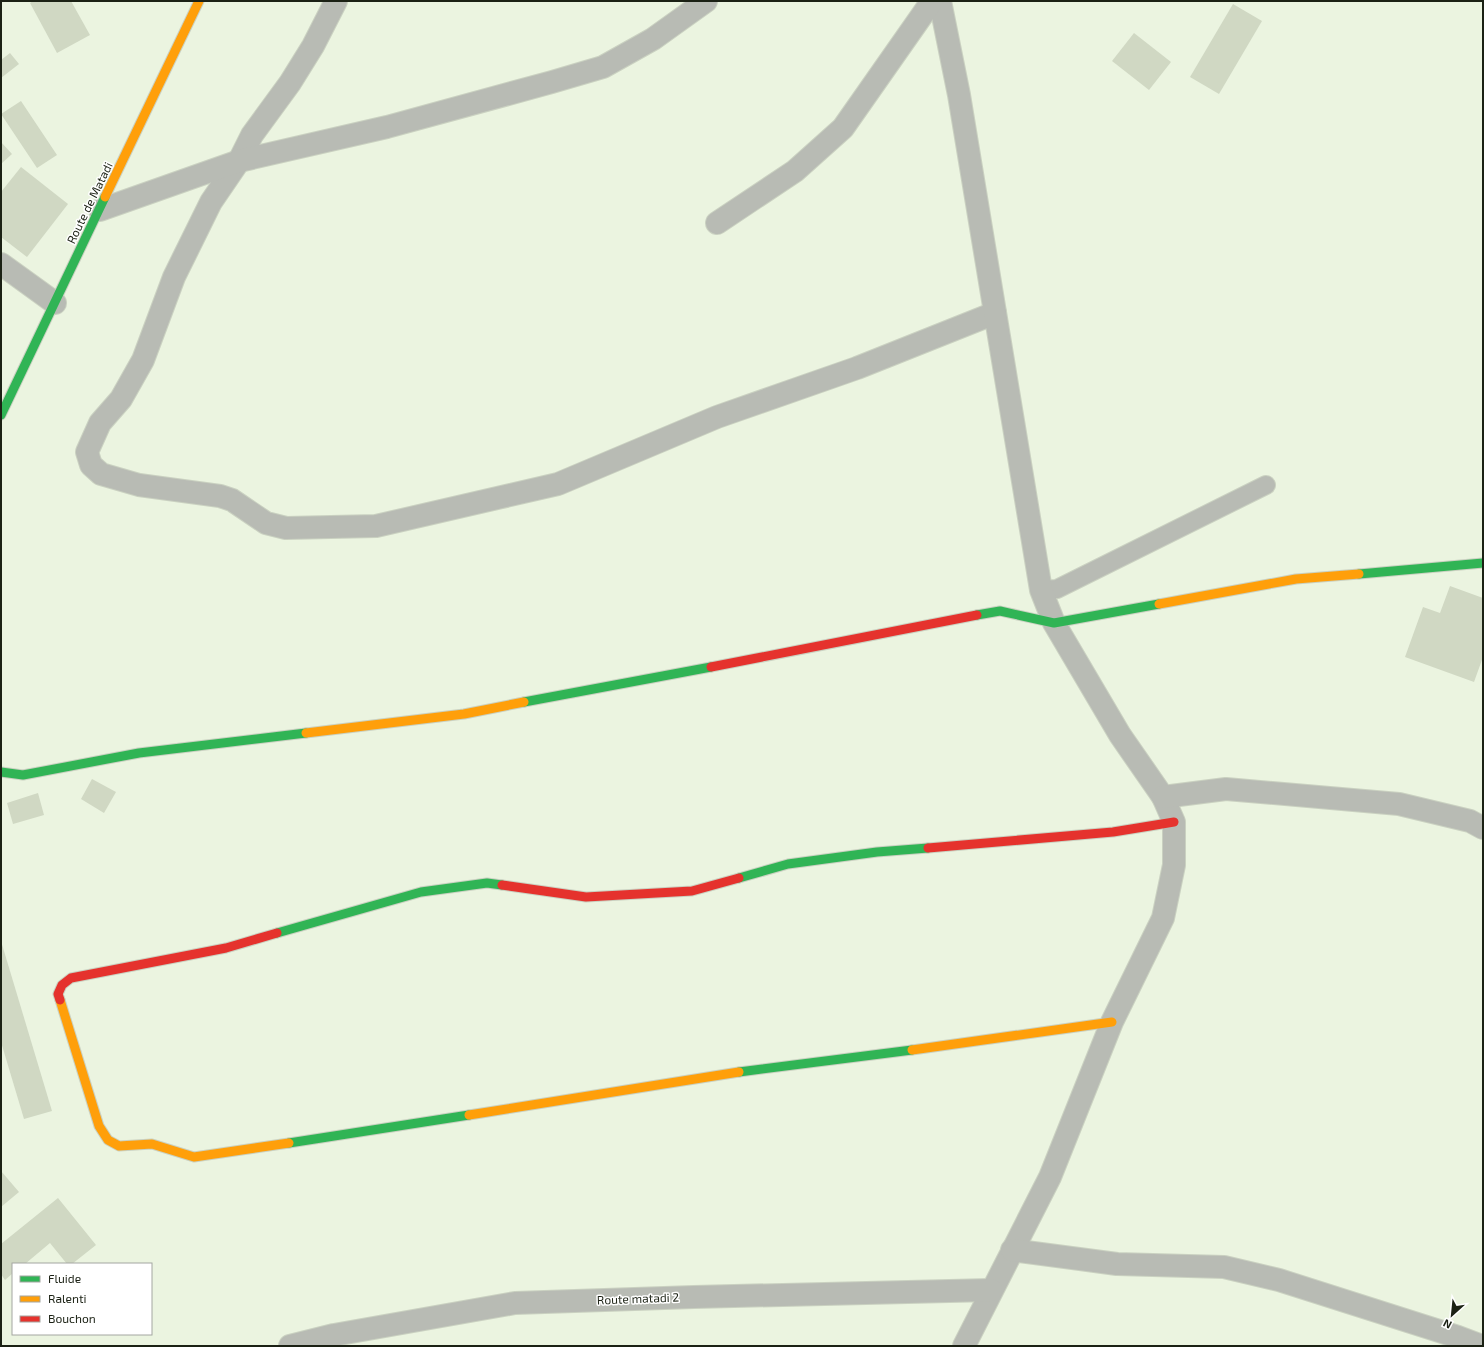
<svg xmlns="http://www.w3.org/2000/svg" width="1484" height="1347" font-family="'Exo 2',sans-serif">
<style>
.building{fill:#d0d8c3}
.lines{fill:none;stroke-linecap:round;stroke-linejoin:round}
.lane-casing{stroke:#cad1c1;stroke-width:20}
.street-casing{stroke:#cad1c1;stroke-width:24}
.fast-casing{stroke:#cad1c1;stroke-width:11}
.slow-casing{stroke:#cad1c1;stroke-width:11}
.jam-casing{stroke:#cad1c1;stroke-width:11}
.lane{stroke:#b8bbb4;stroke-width:18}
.street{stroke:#b8bbb4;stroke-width:22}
.fast{stroke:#30b455;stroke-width:9}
.slow{stroke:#ff9f0a;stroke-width:9}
.jam{stroke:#e5322d;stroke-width:9}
.labels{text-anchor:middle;stroke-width:3;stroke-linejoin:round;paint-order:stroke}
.street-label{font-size:12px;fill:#1b2114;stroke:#fff}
</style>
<rect width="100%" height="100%" fill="#ebf4e0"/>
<!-- building -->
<g class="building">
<polygon points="33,1 71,1 90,35 57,53 30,3"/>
<polygon points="1233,4 1262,21 1219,94 1190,77"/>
<polygon points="1134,33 1171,62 1149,90 1112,61"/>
<polygon points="10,53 19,64 1,78 1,60"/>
<polygon points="21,101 57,155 37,168 1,114"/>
<polygon points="1,142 12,154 1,164"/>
<polygon points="21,167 68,204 27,257 1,237 1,192"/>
<polygon points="1450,586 1483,598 1483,657 1474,682 1405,657 1423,607 1440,613"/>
<polygon points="92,779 116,792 104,813 81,799"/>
<polygon points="38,793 44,815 13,824 7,803"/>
<polygon points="1,941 52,1111 24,1119 1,1042"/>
<polygon points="1,1171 19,1192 1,1207"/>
<polygon points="58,1198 96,1245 72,1264 67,1264 50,1243 25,1264 13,1264 13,1273 5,1280 1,1274 1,1244"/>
</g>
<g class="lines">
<!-- lane casing -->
<g class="lane-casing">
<polyline id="lane" points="1041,590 1057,589 1266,485"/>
</g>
<!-- street casing -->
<g class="street-casing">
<g id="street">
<polyline points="336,1 313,46 290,83 252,135 239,161 211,202 174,277 143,360 121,399 100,423 87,452 91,465 101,474 139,485 220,496 232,500 266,523 286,528 376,526 558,484 717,417 857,368 995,313"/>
<polyline points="940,1 959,95 1041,590 1054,623 1120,735 1163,797 1174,822 1174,865 1163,918 1112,1022 1050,1177 964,1346"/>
<polyline points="100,210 239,161 387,127 552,82 603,67 653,39 706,1"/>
<polyline points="717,223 795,171 843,128 932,1"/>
<polyline points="1,264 55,303"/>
<polyline points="1163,797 1226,789 1399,804 1470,821 1483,828"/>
<polyline points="1012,1250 1117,1264 1224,1267 1279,1280 1458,1337 1482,1346"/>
<polyline points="290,1346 334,1335 515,1303 694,1297 991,1290"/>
</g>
</g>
<!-- fast casing -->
<g class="fast-casing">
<g id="fast">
<polyline points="1,415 105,197"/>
<polyline points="1359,574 1483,563"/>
<polyline points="977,615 1000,611 1054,623 1159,604"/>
<polyline points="524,702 711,667"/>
<polyline points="1,772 23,775 139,753 306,733"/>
<polyline points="739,878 788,864 877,852 928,848"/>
<polyline points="277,933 421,892 487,883 502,885"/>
<polyline points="739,1072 912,1050"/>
<polyline points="289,1143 469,1115"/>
</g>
</g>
<!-- slow casing -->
<g class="slow-casing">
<g id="slow">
<polyline points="105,197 199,1"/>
<polyline points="1159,604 1296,579 1359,574"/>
<polyline points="306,733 464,714 524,702"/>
<polyline points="60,1000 99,1126 108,1140 119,1146 152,1144 194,1157 289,1143"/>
<polyline points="912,1050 1112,1022"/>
<polyline points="469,1115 739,1072"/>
</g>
</g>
<!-- jam casing -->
<g class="jam-casing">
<g id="jam">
<polyline points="711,667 977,615"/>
<polyline points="928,848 1113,832 1174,822"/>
<polyline points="502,885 586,897 692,891 739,878"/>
<polyline points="60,1000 58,994 62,985 71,978 226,948 277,933"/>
</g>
</g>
<!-- lane -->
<use href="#lane" class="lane"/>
<!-- street -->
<use href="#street" class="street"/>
<!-- fast -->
<use href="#fast" class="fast"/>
<!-- slow -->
<use href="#slow" class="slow"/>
<!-- jam -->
<use href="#jam" class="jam"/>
</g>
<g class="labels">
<!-- street labels -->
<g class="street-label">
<text transform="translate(90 203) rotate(-64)" y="4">Route de Matadi</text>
<text transform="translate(638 1299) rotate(-2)" y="4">Route matadi 2</text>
</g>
</g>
<!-- border -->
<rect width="1484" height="1347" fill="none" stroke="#1b2114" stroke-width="4"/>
<!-- legend -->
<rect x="12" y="1263" width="140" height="72" fill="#ffffff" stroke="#a4a6a1"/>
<rect x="20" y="1276" width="20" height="6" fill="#30b455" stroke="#a4a6a1"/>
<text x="48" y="1283" font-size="12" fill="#1b2114">Fluide</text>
<rect x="20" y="1296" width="20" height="6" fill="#ff9f0a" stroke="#a4a6a1"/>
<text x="48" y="1303" font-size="12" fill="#1b2114">Ralenti</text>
<rect x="20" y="1316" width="20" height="6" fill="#e5322d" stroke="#a4a6a1"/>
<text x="48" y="1323" font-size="12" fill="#1b2114">Bouchon</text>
<!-- north arrow -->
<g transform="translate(1452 1315) rotate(207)" stroke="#ffffff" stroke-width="3" paint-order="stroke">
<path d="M0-3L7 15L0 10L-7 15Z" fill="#1b2114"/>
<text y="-6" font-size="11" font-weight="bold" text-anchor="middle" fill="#1b2114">N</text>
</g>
</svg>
